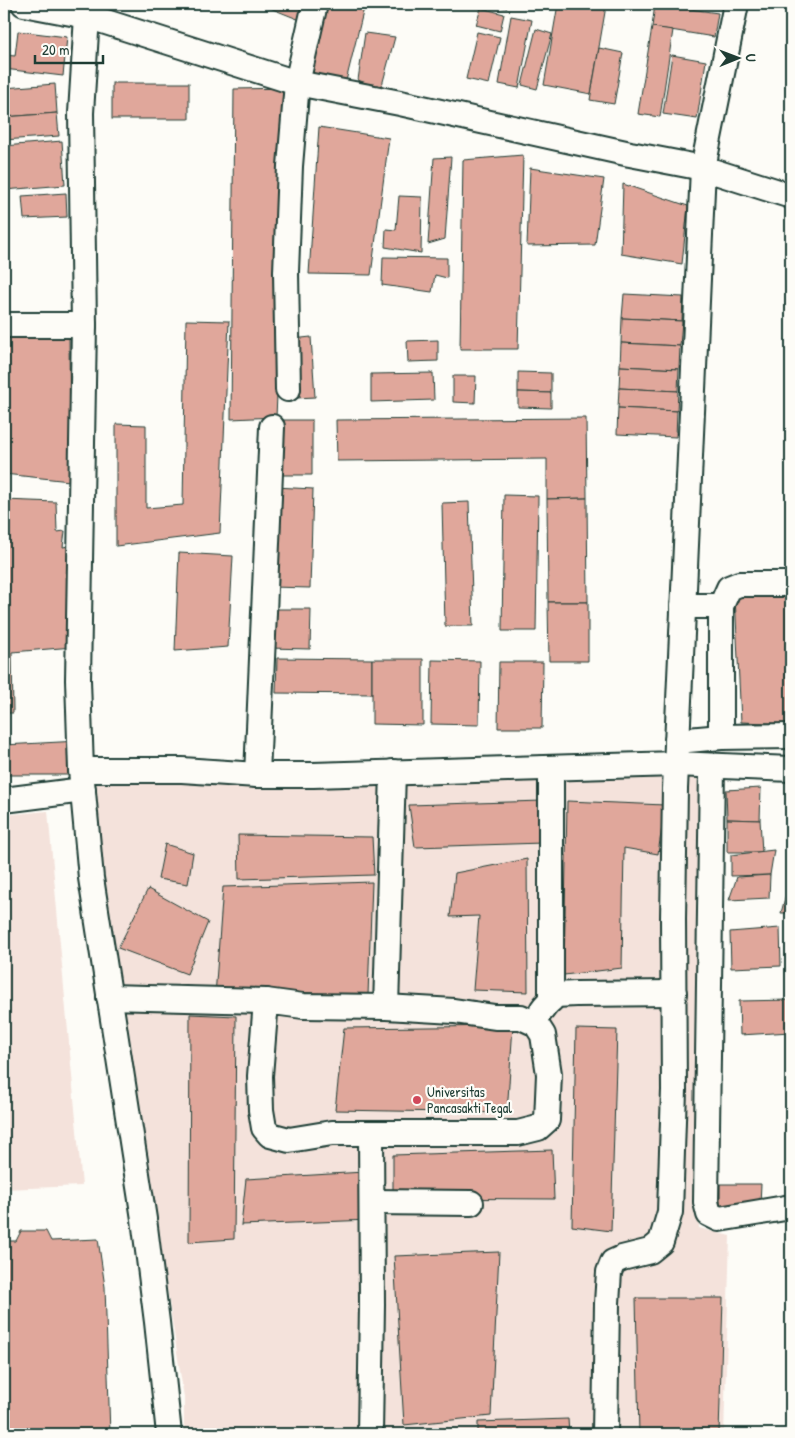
<svg xmlns="http://www.w3.org/2000/svg" width="795" height="1438" font-family="'Patrick Hand',sans-serif">
<style>
.built{fill:#f4e2db}
.building{fill:#e0a79b;stroke:#1f3d34}
.lines{fill:none;stroke-linecap:round;stroke-linejoin:round}
.minor-casing{stroke:#1f3d34;stroke-width:28}
.minor{stroke:#fdfcf7;stroke-width:24}
.poi-dot{fill:#d1495b;stroke:#fdfcf7;stroke-width:2}
.labels{text-anchor:middle;stroke-width:4.5;stroke-linejoin:round;paint-order:stroke}
.poi-label{font-size:14px;fill:#1f3d34;stroke:#fdfcf7;text-anchor:start}
</style>
<rect width="100%" height="100%" fill="#fdfcf7"/>
<filter id="ink" filterUnits="userSpaceOnUse"><feTurbulence type="fractalNoise" baseFrequency=".02" numOctaves="2"/><feDisplacementMap in="SourceGraphic" scale="10" xChannelSelector="R" yChannelSelector="G"/><feConvolveMatrix kernelMatrix="1 2 1 2 8 2 1 2 1" color-interpolation-filters="sRGB"/></filter>
<g filter="url(#ink)">
<!-- built -->
<g class="built">
<polygon points="92,775 474,780 704,776 699,1228 730,1236 724,1434 184,1434 184,1397 152,1192 117,1008"/>
<polygon points="48,811 82,1186 4,1189 4,815"/>
</g>
<!-- building -->
<g class="building">
<polygon points="266,4 310,4 305,22 265,6"/>
<polygon points="318,4 365,4 345,85 301,76"/>
<polygon points="484,4 507,4 507,8"/>
<polygon points="558,4 594,4 606,6 591,94 544,85"/>
<polygon points="655,4 718,13 714,37 652,27"/>
<polygon points="481,8 504,14 500,31 476,25"/>
<polygon points="511,16 532,20 519,88 499,84"/>
<polygon points="652,27 673,30 660,117 638,114"/>
<polygon points="536,29 552,34 537,89 522,85"/>
<polygon points="18,31 67,37 63,76 4,69 4,55 15,56"/>
<polygon points="477,32 500,37 489,84 466,79"/>
<polygon points="365,33 395,37 381,89 358,80"/>
<polygon points="599,48 623,53 614,104 590,100"/>
<polygon points="672,55 706,61 697,119 663,114"/>
<rect x="112" y="83" width="77" height="36"/>
<polygon points="55,84 57,113 4,117 4,88"/>
<polygon points="291,88 276,417 231,419 234,89"/>
<polygon points="57,113 59,136 4,140 4,117"/>
<polygon points="319,127 389,138 371,275 309,274"/>
<polygon points="62,141 65,185 4,190 4,146"/>
<polygon points="523,155 518,349 460,349 463,160"/>
<polygon points="451,157 445,239 428,244 434,158"/>
<polygon points="530,168 604,179 595,245 527,246"/>
<polygon points="623,184 688,206 682,264 621,254"/>
<polygon points="66,193 67,217 24,219 22,196"/>
<polygon points="399,196 422,197 421,253 385,247 386,229 396,230"/>
<polygon points="383,257 447,258 447,278 435,275 432,292 382,285"/>
<polygon points="624,294 683,297 682,321 622,318"/>
<polygon points="622,318 682,321 680,346 621,343"/>
<polygon points="186,320 229,321 220,533 116,546 116,424 146,425 146,508 183,505"/>
<polygon points="69,327 70,481 4,474 4,332"/>
<polygon points="311,337 315,397 297,398 293,339"/>
<polygon points="438,340 438,361 408,362 407,341"/>
<polygon points="621,343 680,346 679,369 620,366"/>
<polygon points="620,366 679,369 678,391 619,388"/>
<polygon points="518,372 551,373 551,393 518,392"/>
<polygon points="433,373 434,400 371,402 371,374"/>
<polygon points="453,376 476,376 475,403 453,402"/>
<polygon points="619,388 678,391 677,411 618,408"/>
<polygon points="518,392 551,393 551,408 518,407"/>
<polygon points="618,408 677,411 676,437 617,434"/>
<polygon points="586,418 587,498 547,499 547,459 337,461 336,420"/>
<polygon points="276,420 312,420 312,475 275,475"/>
<polygon points="275,487 313,489 310,588 272,587"/>
<polygon points="504,495 538,496 536,631 502,631"/>
<polygon points="587,498 588,602 548,602 547,499"/>
<polygon points="4,500 56,502 57,532 65,531 63,547 74,545 73,647 12,652 13,713 4,713"/>
<polygon points="469,502 473,626 445,626 442,503"/>
<polygon points="179,553 233,556 228,647 175,651"/>
<polygon points="735,596 791,596 791,724 741,722"/>
<polygon points="548,602 588,602 588,661 549,661"/>
<polygon points="269,609 311,609 310,649 268,648"/>
<polygon points="277,658 372,659 372,694 276,693"/>
<polygon points="372,659 423,659 423,725 372,724"/>
<polygon points="432,660 480,661 479,725 431,724"/>
<polygon points="499,662 543,662 542,728 498,728"/>
<polygon points="79,741 78,775 4,775 4,745"/>
<polygon points="761,788 760,820 727,819 726,790"/>
<polygon points="543,801 543,843 415,847 409,805"/>
<polygon points="567,801 665,805 658,854 624,848 622,968 564,975"/>
<polygon points="727,819 760,820 762,852 727,852"/>
<polygon points="238,835 372,837 374,875 239,879"/>
<polygon points="165,844 193,853 188,884 158,879"/>
<polygon points="774,850 770,875 731,876 731,855"/>
<polygon points="527,859 528,992 473,990 479,916 450,917 455,873"/>
<polygon points="770,875 769,898 729,900 737,877"/>
<polygon points="791,875 791,913 781,913"/>
<polygon points="372,882 368,995 215,996 223,887"/>
<polygon points="148,889 208,922 187,974 118,948"/>
<polygon points="780,928 781,966 731,968 730,932"/>
<polygon points="791,1000 791,1032 740,1035 739,1001"/>
<polygon points="190,1014 236,1016 234,1239 189,1242"/>
<polygon points="513,1026 507,1113 335,1110 344,1028"/>
<polygon points="576,1029 617,1030 611,1231 572,1226"/>
<polygon points="552,1150 554,1199 393,1198 393,1155"/>
<polygon points="364,1172 370,1220 241,1225 246,1179"/>
<polygon points="720,1184 761,1184 760,1204 720,1207"/>
<polygon points="21,1231 46,1231 51,1241 98,1239 105,1287 110,1434 4,1434 4,1241 16,1241"/>
<polygon points="499,1252 491,1416 404,1425 394,1256"/>
<polygon points="636,1298 723,1298 719,1434 639,1434"/>
<polygon points="568,1419 569,1434 478,1434 478,1422"/>
</g>
<g class="lines">
<!-- minor casing -->
<g class="minor-casing">
<g id="minor">
<polyline points="24,4 87,16 297,83 400,103 630,154 703,168 791,196"/>
<polyline points="90,4 87,16 81,113 84,325 78,680 81,770 91,878 144,1219 157,1322 169,1434"/>
<polyline points="4,325 84,325"/>
<polyline points="288,389 286,272 290,166 297,83 315,4"/>
<polyline points="683,606 721,606 721,737"/>
<polyline points="721,606 729,588 739,584 791,584"/>
<polyline points="677,741 721,737 791,736"/>
<polyline points="712,766 706,1202 709,1214 719,1219 791,1207"/>
<polyline points="81,770 182,770 257,775 313,775 676,764 791,769"/>
<polyline points="257,775 272,427"/>
<polyline points="4,800 83,790"/>
<polyline points="109,997 266,1001"/>
<polyline points="551,1000 551,768"/>
<polygon points="266,1001 303,1006 386,1007 454,1011 495,1017 521,1017 536,1024 543,1035 549,1074 547,1120 538,1128 518,1133 332,1133 289,1140 270,1135 264,1128 261,1110 260,1076"/>
<polyline points="386,1007 393,772"/>
<polyline points="542,1010 545,1006 555,995 576,994 674,993"/>
<polyline points="372,1202 471,1203"/>
<polyline points="370,1434 372,1305 371,1133"/>
<polyline points="605,1434 607,1303 609,1272 613,1262 622,1258 650,1251 661,1242 670,1212 674,1090 673,919 675,789 703,168 736,4"/>
</g>
</g>
<!-- minor -->
<use href="#minor" class="minor"/>
</g>
</g>
<!-- markers -->
<circle class="poi-dot" cx="417" cy="1100" r="5"/>
<g class="labels">
<!-- poi labels -->
<g class="poi-label">
<text x="427" y="1097">Universitas<tspan x="427" dy="16">Pancasakti Tegal</tspan></text>
</g>
</g>
<!-- margin -->
<rect width="795" height="1438" fill="none" stroke="#fdfcf7" stroke-width="20"/>
<rect x="10" y="10" width="775" height="1418" fill="none" stroke="#1f3d34" stroke-width="2" filter="url(#ink)"/>
<!-- north arrow -->
<g transform="translate(738 58) rotate(89)" stroke="#fdfcf7" stroke-width="4" paint-order="stroke">
<path d="M0-4L9 19L0 12L-9 19Z" fill="#1f3d34"/>
<text y="-8" font-size="14" font-weight="bold" text-anchor="middle" fill="#1f3d34">U</text>
</g>
<!-- scale -->
<path d="M35 55v8h68v-8" fill="none" stroke="#1f3d34" stroke-width="2.5"/>
<text x="42" y="55" font-size="15" fill="#1f3d34" stroke="#fdfcf7" stroke-width="4" paint-order="stroke">20 m</text>
</svg>
